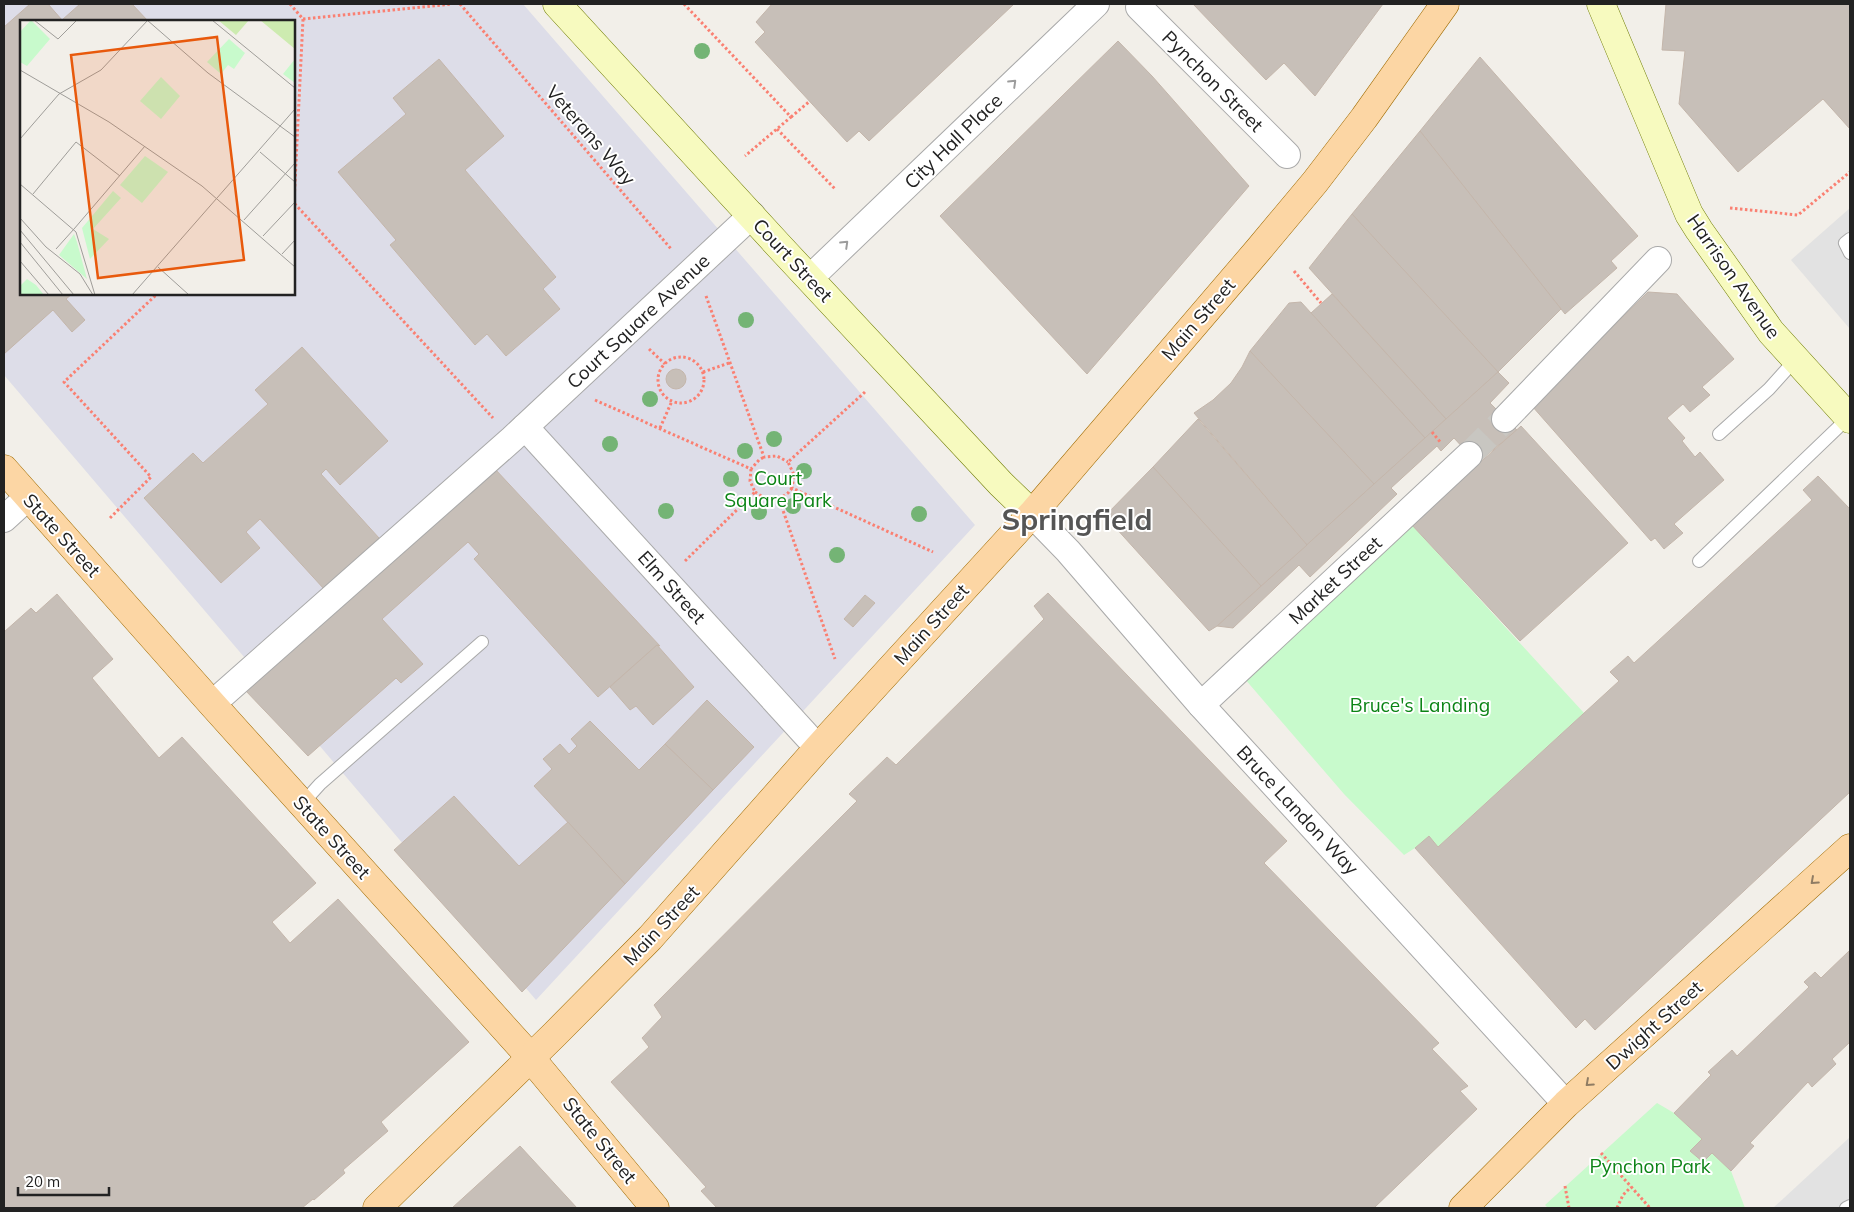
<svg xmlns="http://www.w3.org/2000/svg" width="1854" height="1212" font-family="Mulish,sans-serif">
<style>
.park{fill:#c8facc}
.parking{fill:#e2e2e2}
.plaza{fill:#dddde8;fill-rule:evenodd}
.building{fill:#c7bfb8;stroke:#c4b6ab}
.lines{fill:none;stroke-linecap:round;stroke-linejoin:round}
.street-tunnel{stroke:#c8c6c1;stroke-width:26;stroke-dasharray:26 13;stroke-linecap:butt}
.lane-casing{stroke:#a9a9a9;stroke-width:14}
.street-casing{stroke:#a9a9a9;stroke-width:28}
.secondary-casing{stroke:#707d05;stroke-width:29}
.primary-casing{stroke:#a06b00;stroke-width:29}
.path{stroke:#fa8072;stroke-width:3;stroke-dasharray:2.5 2.5;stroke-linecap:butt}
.lane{stroke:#fff;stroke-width:12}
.street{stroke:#fff;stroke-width:26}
.secondary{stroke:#f7fabf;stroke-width:28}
.primary{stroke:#fcd6a4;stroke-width:28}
.tree{fill:#74b475}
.oneway{stroke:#9c9c9c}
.oneway2{stroke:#8f7c63}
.labels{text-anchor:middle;stroke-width:4;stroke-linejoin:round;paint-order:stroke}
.street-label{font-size:19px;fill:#222;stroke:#fff}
.park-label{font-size:19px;fill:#0c8416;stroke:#fff}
.town-label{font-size:29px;font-weight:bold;fill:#555;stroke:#fff}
.inset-road{fill:none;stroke:#9f9d99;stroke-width:1}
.view{fill:#e8590c;fill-opacity:0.15;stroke:#e8590c;stroke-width:2.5}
.inset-edge{fill:none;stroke:#222;stroke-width:2.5}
</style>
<rect width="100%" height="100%" fill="#f2efe9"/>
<!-- park -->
<g class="park">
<polygon points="1411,524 1584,713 1438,847 1429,837 1415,848 1404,855 1344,794 1238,671"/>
<polygon points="1657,1103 1674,1113 1702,1139 1691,1151 1703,1162 1712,1153 1731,1171 1745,1208 1548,1208 1545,1205"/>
</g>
<!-- parking -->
<g class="parking">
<polygon points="1850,208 1850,329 1791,260"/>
<polygon points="1850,1137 1850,1208 1773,1208"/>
</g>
<!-- plaza -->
<path class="plaza" d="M4 4H523L975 525 536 1000 4 375ZM21 21H294V294H21Z"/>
<!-- building -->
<g class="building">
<polygon points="30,4 48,4 62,20 80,4 132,4 148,21 21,21 21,294 72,294 66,299 85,320 72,332 53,310 4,354 4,27"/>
<polygon points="772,4 1014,4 869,141 859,131 847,142 755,42 765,32 756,22"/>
<polygon points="1193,4 1383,4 1315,96 1284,63 1266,80"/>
<polygon points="1666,4 1850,4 1850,129 1823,99 1738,172 1679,104 1685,51 1662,50"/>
<polygon points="1118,41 1152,76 1249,186 1087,374 940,216"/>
<polygon points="1480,57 1638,236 1611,261 1617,268 1565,314 1420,131"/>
<polygon points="439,59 504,136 465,170 556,277 543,289 560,309 506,356 487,334 475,345 390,245 396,240 338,172 406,114 393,98"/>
<polygon points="1420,131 1561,309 1498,372 1352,214"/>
<polygon points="1352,214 1498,372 1446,419 1309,268"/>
<polygon points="1648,292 1677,294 1734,359 1702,387 1710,395 1690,412 1683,404 1667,418 1685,438 1682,441 1695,457 1700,452 1724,480 1674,524 1683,533 1664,549 1655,538 1651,541 1532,406"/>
<polygon points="1332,294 1446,419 1425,438 1311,313"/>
<polygon points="1301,302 1425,438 1374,484 1250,351 1289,303"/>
<polygon points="302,347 388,441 340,485 326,469 321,474 379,538 324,589 260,519 246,532 260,548 221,583 144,498 193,453 203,463 268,404 255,390"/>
<polygon points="1250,351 1374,484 1307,545 1194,413 1213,400 1231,383 1242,367"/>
<circle cx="676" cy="379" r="10"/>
<polygon points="1498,372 1509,383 1490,403 1517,430 1477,463 1454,438 1441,451 1437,446 1391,488 1397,494 1310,577 1299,565 1233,628 1217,626"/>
<polygon points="1198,419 1307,545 1261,586 1153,467"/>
<polygon points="1521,426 1628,543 1520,641 1411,524"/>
<polygon points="1153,467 1261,586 1217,626 1209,631 1105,516"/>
<polygon points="495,469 660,646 657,645 598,697 474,559 479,554 468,542 382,619 423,664 401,683 396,678 308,756 245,690"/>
<polygon points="1818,476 1850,509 1850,792 1595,1030 1585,1019 1576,1028 1415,848 1429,836 1438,847 1619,681 1610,672 1628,656 1634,663 1812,500 1803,490"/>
<polygon points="1048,593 1287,841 1264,863 1439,1043 1432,1049 1468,1086 1460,1091 1477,1109 1374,1208 717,1208 701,1191 706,1187 611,1082 649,1047 642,1038 662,1017 654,1005 857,801 849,794 887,757 896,765 1044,619 1034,606"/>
<polygon points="57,594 113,659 92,678 159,758 182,737 316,883 272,922 290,943 338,899 469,1042 381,1122 388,1131 343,1170 345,1173 314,1200 313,1199 302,1208 4,1208 4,632 31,608 36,613"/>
<polygon points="865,595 875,603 853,627 844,619"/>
<polygon points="657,645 694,687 653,725 636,706 630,710 610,687"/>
<polygon points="707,700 754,747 713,790 665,744"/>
<polygon points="590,721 639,770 665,744 713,790 625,884 534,786 552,769 543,759 560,744 569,754 577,746 571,739"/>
<polygon points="454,796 519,866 568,822 625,884 522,992 394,850"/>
<polygon points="1849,951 1850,1042 1832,1059 1836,1064 1812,1087 1808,1082 1750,1143 1754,1146 1731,1171 1712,1153 1703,1162 1690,1151 1702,1139 1674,1113 1711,1075 1708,1072 1732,1050 1737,1056 1809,987 1804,982 1815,972 1821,978"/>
<polygon points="520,1146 577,1208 452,1208"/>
</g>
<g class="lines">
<!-- street-tunnel -->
<polyline class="street-tunnel" points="1469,455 1505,419"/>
<!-- lane casing -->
<g class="lane-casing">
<g id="lane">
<polyline points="1850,239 1845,243 1850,253"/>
<polyline points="1719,434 1769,389 1796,359"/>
<polyline points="1699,561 1849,417"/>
<polyline points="302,804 320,784 482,642"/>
<polyline points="1846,1208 1850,1206"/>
</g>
</g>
<!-- street casing -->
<g class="street-casing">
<g id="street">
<polyline points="1139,7 1287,155"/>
<polyline points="810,278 1096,4"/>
<polyline points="1505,419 1658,260"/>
<polyline points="525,427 818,748"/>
<polyline points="1032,514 1068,551 1201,705 1566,1104"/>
<polyline points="4,519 28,497"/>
<polyline points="212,704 512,439 752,215"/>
<polyline points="1201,705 1469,455"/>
</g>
</g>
<!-- secondary casing -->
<g class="secondary-casing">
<g id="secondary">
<polyline points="557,4 779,246 1001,484 1032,514"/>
<polyline points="1601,4 1689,214 1699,230 1771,332 1850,419"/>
</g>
</g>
<!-- primary casing -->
<g class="primary-casing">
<g id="primary">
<polyline points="4,469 212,704 524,1050 655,1208"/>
<polyline points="377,1208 555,1034 650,938 818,748 1032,514 1259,249 1315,182 1364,118 1445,4"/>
<polyline points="1463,1208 1566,1104 1850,848"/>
</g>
</g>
<!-- path -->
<g class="path">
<polyline points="290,4 303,19 294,203 493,418"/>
<polyline points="460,4 672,250"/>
<polyline points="684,4 791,117 745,156"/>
<polyline points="303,19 452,4"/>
<polyline points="791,117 810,101"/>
<polyline points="777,129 836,190"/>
<polyline points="1730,208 1798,215 1850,172"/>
<polyline points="1294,271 1321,303"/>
<polyline points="706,296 764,457 777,456 788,462"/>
<polyline points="649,349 665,364"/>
<circle cx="681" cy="380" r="23"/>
<polyline points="703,372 729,363"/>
<polyline points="865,392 788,462 794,475 792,488 933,552"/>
<polyline points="595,400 751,469 759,460 764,457"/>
<polyline points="660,428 672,401"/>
<polyline points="1432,432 1441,443"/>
<polyline points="792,488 788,493 779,499 835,659"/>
<polyline points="755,492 766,499 779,499"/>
<polyline points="110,518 151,477 64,382 157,294"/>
<polyline points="685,561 755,492 750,481 751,469"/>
<polyline points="1601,1153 1650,1208"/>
<polyline points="1565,1186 1569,1208"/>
<polyline points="1617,1208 1623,1195 1631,1187"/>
</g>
<!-- lane -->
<use href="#lane" class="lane"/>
<!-- street -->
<use href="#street" class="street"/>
<!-- secondary -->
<use href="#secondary" class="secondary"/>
<!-- primary -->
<use href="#primary" class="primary"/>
</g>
<!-- trees -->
<g class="tree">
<circle cx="702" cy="51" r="8"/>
<circle cx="746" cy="320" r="8"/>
<circle cx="650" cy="399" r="8"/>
<circle cx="774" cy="439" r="8"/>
<circle cx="610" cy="444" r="8"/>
<circle cx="745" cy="451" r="8"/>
<circle cx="804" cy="471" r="8"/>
<circle cx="731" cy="479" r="8"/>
<circle cx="793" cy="506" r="8"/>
<circle cx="666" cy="511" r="8"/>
<circle cx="759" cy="512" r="8"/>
<circle cx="919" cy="514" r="8"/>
<circle cx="837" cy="555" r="8"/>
</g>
<!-- one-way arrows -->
<defs><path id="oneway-chevron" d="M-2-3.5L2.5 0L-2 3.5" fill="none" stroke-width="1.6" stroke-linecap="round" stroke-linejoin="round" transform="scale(1.25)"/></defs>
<g class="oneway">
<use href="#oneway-chevron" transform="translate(1013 83) rotate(-44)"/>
<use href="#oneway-chevron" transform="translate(845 244) rotate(-44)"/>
</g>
<g class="oneway2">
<use href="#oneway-chevron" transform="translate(1814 881) rotate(138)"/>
<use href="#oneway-chevron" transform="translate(1589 1083) rotate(138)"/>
</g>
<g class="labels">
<!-- street labels -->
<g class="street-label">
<text transform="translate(1213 81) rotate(45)" y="7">Pynchon Street</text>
<text transform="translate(591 135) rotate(49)" y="7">Veterans Way</text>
<text transform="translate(953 141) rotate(-44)" y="7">City Hall Place</text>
<text transform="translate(793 260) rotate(47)" y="7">Court Street</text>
<text transform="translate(1734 276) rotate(55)" y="7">Harrison Avenue</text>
<text transform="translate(1198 319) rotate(-49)" y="7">Main Street</text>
<text transform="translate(638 321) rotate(-43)" y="7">Court Square Avenue</text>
<text transform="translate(62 535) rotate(48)" y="7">State Street</text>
<text transform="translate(1335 580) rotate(-43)" y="7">Market Street</text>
<text transform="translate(672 587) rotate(48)" y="7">Elm Street</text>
<text transform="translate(931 624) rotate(-48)" y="7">Main Street</text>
<text transform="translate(1298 810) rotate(47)" y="7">Bruce Landon Way</text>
<text transform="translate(332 837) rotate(48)" y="7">State Street</text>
<text transform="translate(661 925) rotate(-47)" y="7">Main Street</text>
<text transform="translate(1654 1025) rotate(-42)" y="7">Dwight Street</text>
<text transform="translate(600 1140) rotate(51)" y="7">State Street</text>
</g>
<!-- park labels -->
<g class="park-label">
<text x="778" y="485">Court<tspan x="778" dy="22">Square Park</tspan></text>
<text x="1420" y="712">Bruce's Landing</text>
<text x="1650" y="1173">Pynchon Park</text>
</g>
<!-- town labels -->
<g class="town-label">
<text x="1077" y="530">Springfield</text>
</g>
</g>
<!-- overview -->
<g transform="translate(20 20)">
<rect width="275" height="275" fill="#f2efe9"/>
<path d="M198 0H229L216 15ZM240 0H275V29Z" fill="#cdebb0"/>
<path d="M11 0 30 19 7 46 0 42V12ZM209 19 225 33 214 49 208 45 201 54 187 42ZM275 39V63L263 54ZM141 57 160 76 141 99 120 81ZM125 136 148 152 122 183 100 165ZM93 171 101 178 73 209 89 219 70 239 62 208ZM54 214 57 222 67 259 39 235ZM7 259 16 265 24 275H0V266Z" fill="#c8facc"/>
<path class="inset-road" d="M14 0 38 19 57 0M127 0 188 53 275 117M192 0 275 68M0 50 89 102 182 166 275 247M0 119 39 74 81 50 128 0M240 132 275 162M0 164 56 212 75 275M13 174 56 122 100 156M0 198 26 227 60 254 73 275M224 200 275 143M54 209 125 126M0 210 54 275M243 216 275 182M0 222 43 275M36 229 54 209M262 234 275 220M0 241 29 275M138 247 169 275M112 275 275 89"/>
<path class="view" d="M197 17 224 240 78 258 51 35Z"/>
<rect width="275" height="275" class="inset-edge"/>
</g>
<!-- border -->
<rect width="1854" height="1212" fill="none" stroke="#222222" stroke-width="10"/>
<!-- scale -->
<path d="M18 1187v8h91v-8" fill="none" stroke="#222222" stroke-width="2.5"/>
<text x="25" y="1187" font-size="15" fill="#222222" stroke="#ffffff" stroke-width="4" paint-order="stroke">20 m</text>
</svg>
